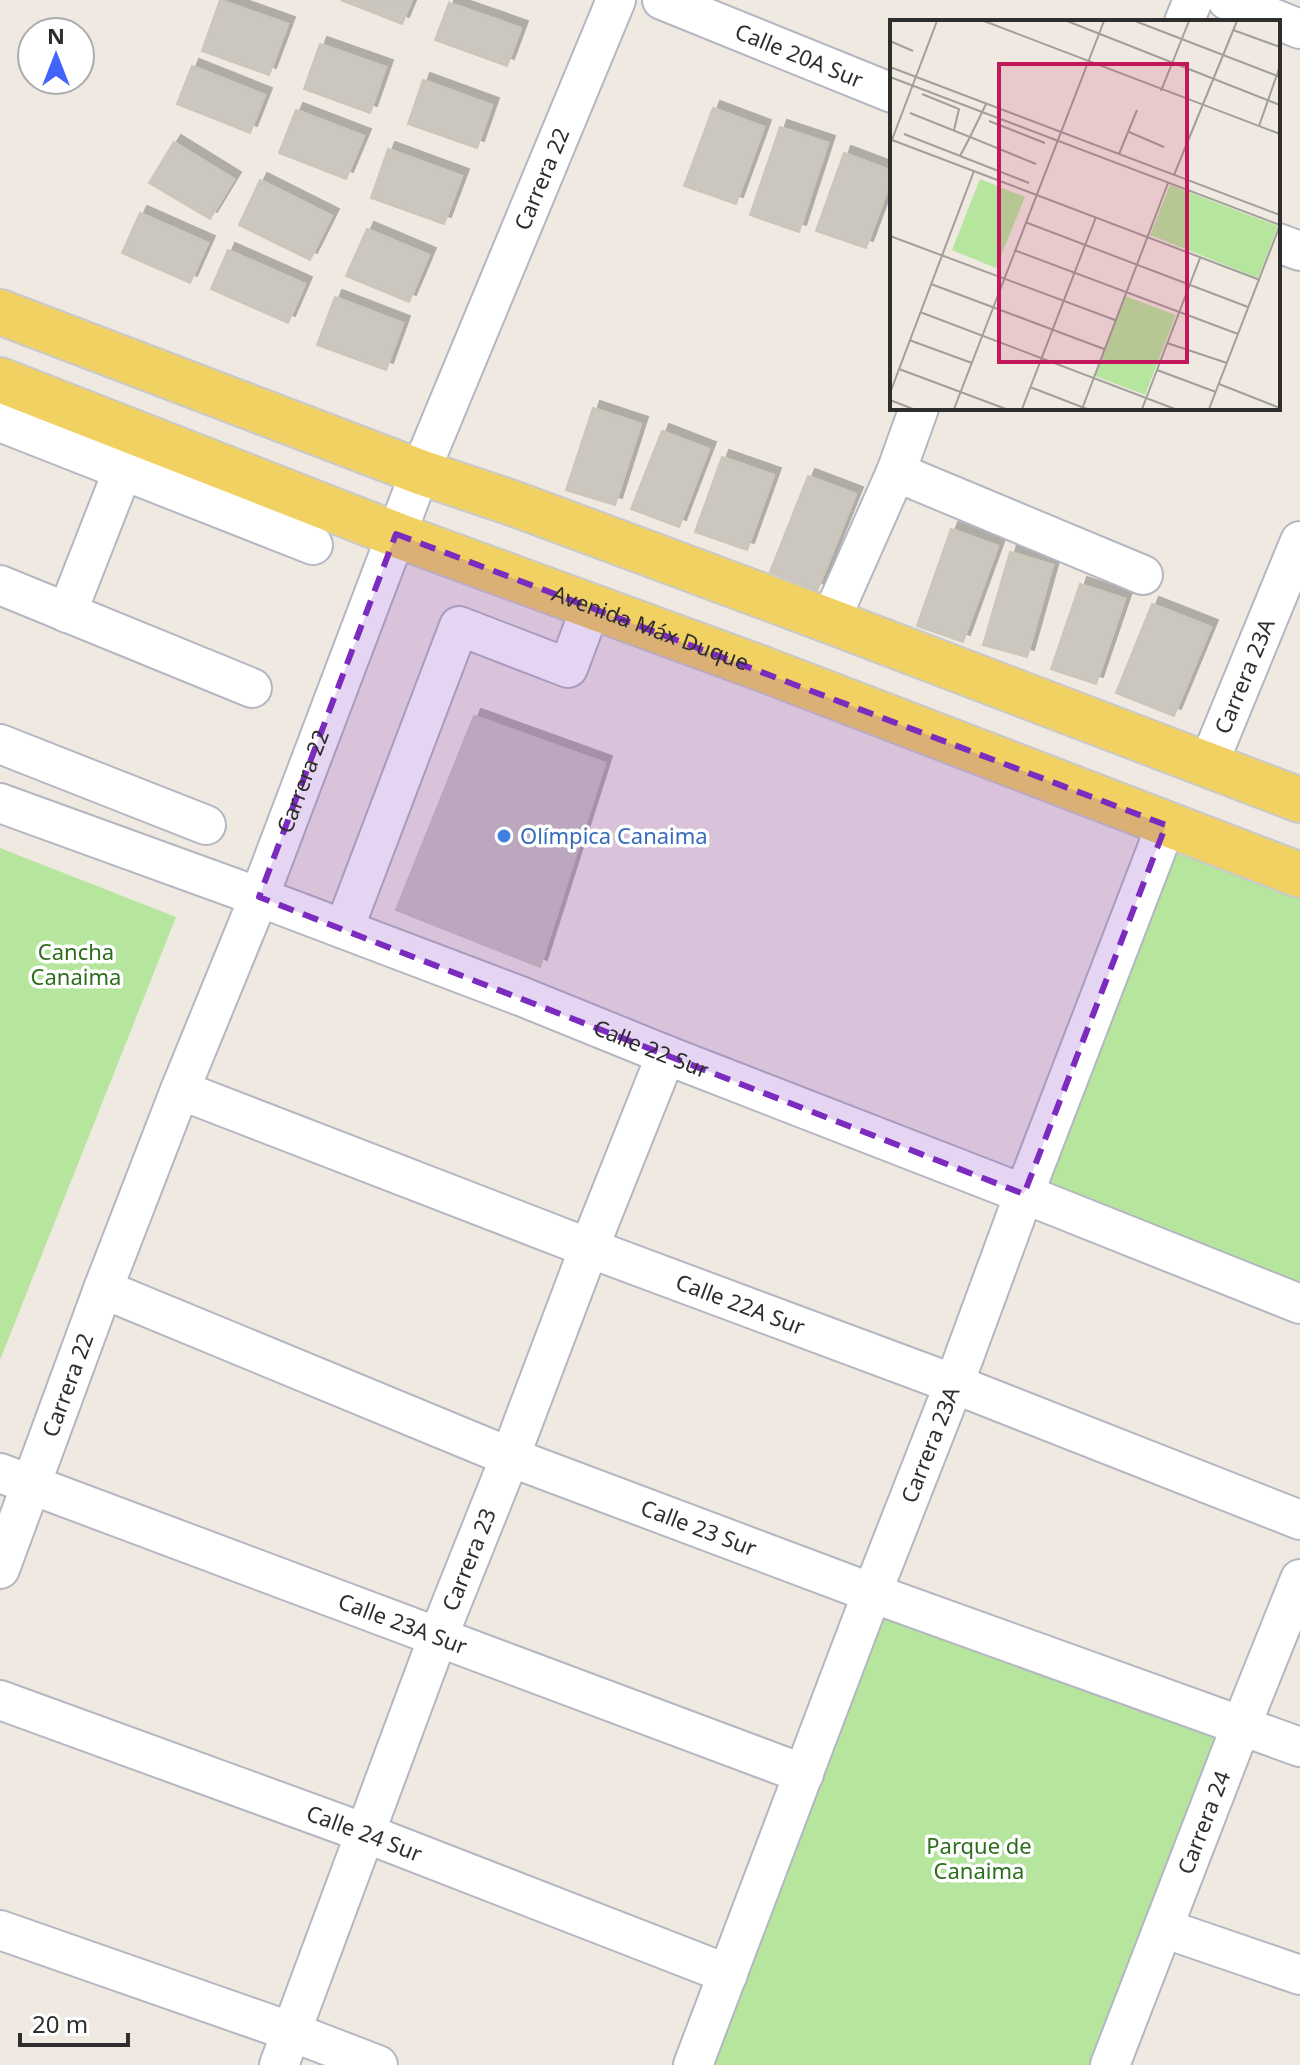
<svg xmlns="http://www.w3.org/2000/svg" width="1300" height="2065" font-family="'Noto Sans',sans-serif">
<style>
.green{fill:#b6e59e}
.building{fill:#cbc7bf;stroke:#cbc5ba;stroke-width:2;filter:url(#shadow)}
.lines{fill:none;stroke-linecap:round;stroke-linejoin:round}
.minor-casing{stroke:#b4b7c1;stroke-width:42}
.major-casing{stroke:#c9c9c9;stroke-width:48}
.minor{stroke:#fff;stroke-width:38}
.major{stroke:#f2d163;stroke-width:44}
.marked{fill:#7b2cbf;fill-opacity:0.2;stroke:#7b2cbf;stroke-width:6;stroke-dasharray:16 10;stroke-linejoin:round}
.shop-dot{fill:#3f7fe0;stroke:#fff;stroke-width:3}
.labels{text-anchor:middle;stroke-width:7;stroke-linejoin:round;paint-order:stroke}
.street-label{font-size:22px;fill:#2e2e2e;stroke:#fff}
.shop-label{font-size:22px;fill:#366cbe;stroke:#fff;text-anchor:start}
.park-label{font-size:22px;fill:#2c6e1b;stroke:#fff}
.inset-road{fill:none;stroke:#a29e99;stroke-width:2}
.view{fill:#c2185b;fill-opacity:0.15;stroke:#c2185b;stroke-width:4}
.inset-edge{fill:none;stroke:#2e2e2e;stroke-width:4}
</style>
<defs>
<filter id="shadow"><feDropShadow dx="7" dy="-7" stdDeviation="0" flood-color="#0004"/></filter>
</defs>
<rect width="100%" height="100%" fill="#efe9e1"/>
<!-- green -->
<g class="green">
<polygon points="1180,837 1300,882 1300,1294 1043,1186"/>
<polygon points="0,848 176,917 0,1360"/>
<polygon points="873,1609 1226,1736 1100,2065 701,2065"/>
</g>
<!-- building -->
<g class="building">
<polygon points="220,0 288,24 269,75 202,51"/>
<polygon points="341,0 412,0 402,24"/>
<polygon points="449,3 521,28 507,66 435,40"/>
<polygon points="320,44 386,67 370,113 304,89"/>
<polygon points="192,66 265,95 250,133 177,104"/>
<polygon points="423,80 492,105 477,148 408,124"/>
<polygon points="713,108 764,127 736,204 684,186"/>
<polygon points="296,110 364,136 346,179 279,153"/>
<polygon points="780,127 828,143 799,232 750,215"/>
<polygon points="174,142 234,179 210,219 149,183"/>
<polygon points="388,149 462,176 444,224 371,198"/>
<polygon points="844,153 892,171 892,178 866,248 816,231"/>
<polygon points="260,180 332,216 310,260 239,225"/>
<polygon points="140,213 208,243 190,283 122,253"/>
<polygon points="367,229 429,255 409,302 346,276"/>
<polygon points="228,250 305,284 288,323 211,289"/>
<polygon points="335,297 403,323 386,370 317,345"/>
<polygon points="593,408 641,424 615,505 566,490"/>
<polygon points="662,431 709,449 679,527 631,509"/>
<polygon points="722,457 774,475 747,550 695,532"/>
<polygon points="808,476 856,494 817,591 770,572"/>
<polygon points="951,529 998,546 963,642 917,626"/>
<polygon points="1010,552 1053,565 1027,657 983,645"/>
<polygon points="1080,584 1125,599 1096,684 1051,669"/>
<polygon points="1152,604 1211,627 1174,716 1116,693"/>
<polygon points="474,716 605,763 540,967 396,910"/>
</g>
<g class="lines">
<!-- minor casing -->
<g class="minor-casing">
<g id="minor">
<path id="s1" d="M662 0 892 93"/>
<polyline points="1227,0 1300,29"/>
<polyline points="1184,22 1193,0"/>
<polyline points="1278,243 1300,251"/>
<polyline points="0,422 313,545"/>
<polyline points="896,472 1143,575"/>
<polyline points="0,585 252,688"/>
<polyline points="67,613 123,470"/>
<polyline points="830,621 896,472 919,408"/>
<polyline points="0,744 206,825"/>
<path id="s2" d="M1208 765 1300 541"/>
<path id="s3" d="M0 803 259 897 523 997 666 1055 1024 1194 1300 1304"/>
<polyline points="344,929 459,626 568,668 591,607"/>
<path id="s4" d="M180 1090 589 1248 954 1384 1300 1520"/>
<path id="s5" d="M103 1289 510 1457 872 1593 1300 1747"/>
<path id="s6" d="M0 1473 804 1774"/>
<path id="s7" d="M0 1569 103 1289 180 1090 259 897 420 472 616 0"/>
<path id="s8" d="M0 1700 365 1833 728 1974"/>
<polyline points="1163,1928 1300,1975"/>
<polyline points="0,1930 292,2032 378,2065"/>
<path id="s9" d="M279 2065 438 1637 510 1457 589 1248 666 1055"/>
<path id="s10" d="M693 2065 872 1593 954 1384 1024 1194 1166 825"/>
<path id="s11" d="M1110 2065 1241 1726 1300 1579"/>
</g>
</g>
<!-- major casing -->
<g class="major-casing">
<g id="major">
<polyline points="0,312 420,472 515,504 830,621 1300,800"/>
<path id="s12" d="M0 380 402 537 763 669 1300 875"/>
</g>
</g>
<!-- minor -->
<use href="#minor" class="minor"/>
<!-- major -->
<use href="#major" class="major"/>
</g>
<!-- marked area -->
<path class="marked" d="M396 534 1166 825 1024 1194 259 897Z"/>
<!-- markers -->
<circle class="shop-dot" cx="504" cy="836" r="8"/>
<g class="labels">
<!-- street labels -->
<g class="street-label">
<text dy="8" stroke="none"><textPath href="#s1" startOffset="148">Calle 20A Sur</textPath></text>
<text dy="8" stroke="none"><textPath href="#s7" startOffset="1492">Carrera 22</textPath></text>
<text dy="8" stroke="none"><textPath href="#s12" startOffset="696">Avenida Máx Duque</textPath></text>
<text dy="8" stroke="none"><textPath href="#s2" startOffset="96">Carrera 23A</textPath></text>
<text dy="8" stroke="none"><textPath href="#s7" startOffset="844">Carrera 22</textPath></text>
<text dy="8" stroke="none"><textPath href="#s3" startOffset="696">Calle 22 Sur</textPath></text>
<text dy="8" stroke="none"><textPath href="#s4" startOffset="600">Calle 22A Sur</textPath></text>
<text dy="8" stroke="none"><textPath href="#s7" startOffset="196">Carrera 22</textPath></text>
<text dy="8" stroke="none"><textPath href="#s10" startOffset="664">Carrera 23A</textPath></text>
<text dy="8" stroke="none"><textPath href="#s5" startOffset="642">Calle 23 Sur</textPath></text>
<text dy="8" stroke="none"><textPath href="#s9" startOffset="540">Carrera 23</textPath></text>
<text dy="8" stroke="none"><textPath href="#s6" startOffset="430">Calle 23A Sur</textPath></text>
<text dy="8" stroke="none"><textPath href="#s11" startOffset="260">Carrera 24</textPath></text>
<text dy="8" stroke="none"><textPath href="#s8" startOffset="388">Calle 24 Sur</textPath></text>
</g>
<!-- shop labels -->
<g class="shop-label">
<text x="520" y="844">Olímpica Canaima</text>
</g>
<!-- park labels -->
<g class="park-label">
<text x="76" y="960">Cancha<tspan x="76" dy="25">Canaima</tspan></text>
<text x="979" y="1854">Parque de<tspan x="979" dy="25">Canaima</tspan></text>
</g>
</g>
<!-- overview -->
<g transform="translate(890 20)">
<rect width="390" height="390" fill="#efe9e1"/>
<path d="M90 159 135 177 106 248 62 230ZM280 165 388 206 368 258 260 215ZM235 276 286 295 255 375 205 356Z" fill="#b6e59e"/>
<path class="inset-road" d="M94 1 390 114M177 1 390 85M245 1 390 57M343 10 390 27M0 21 23 31M0 47 390 195M0 57 390 205M271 71 299 1M32 74 69 89 64 110M96 84 80 117 146 144M20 93 80 117 70 136M99 101 155 123M369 106 390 46M239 112 274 127M14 114 139 163M2 120 370 260M0 125 47 1M229 134 247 90M284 155 347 1M135 202 358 287M0 216 225 300M124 230 348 314M41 264 214 329M30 292 285 389M19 320 82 343M277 323 337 343M9 349 116 389M267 350 326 372M329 364 390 388M140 367 197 389M0 373 84 151M0 380 23 389M64 389 214 1M132 389 206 197M192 389 278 163M252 389 310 238M319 389 390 205"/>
<path class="view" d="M109 44H297V342H109Z"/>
<rect width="390" height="390" class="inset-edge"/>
</g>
<!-- north arrow -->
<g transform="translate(56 56)"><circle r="38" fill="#ffffff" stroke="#ababab" stroke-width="2"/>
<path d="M0-6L14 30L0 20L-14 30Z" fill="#4264fb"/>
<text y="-12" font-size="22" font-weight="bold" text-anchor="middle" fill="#2e2e2e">N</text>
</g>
<!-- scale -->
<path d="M20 2033v12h108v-12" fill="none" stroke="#2e2e2e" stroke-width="4"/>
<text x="32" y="2033" font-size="24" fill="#2e2e2e" stroke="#ffffff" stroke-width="6" paint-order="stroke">20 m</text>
</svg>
